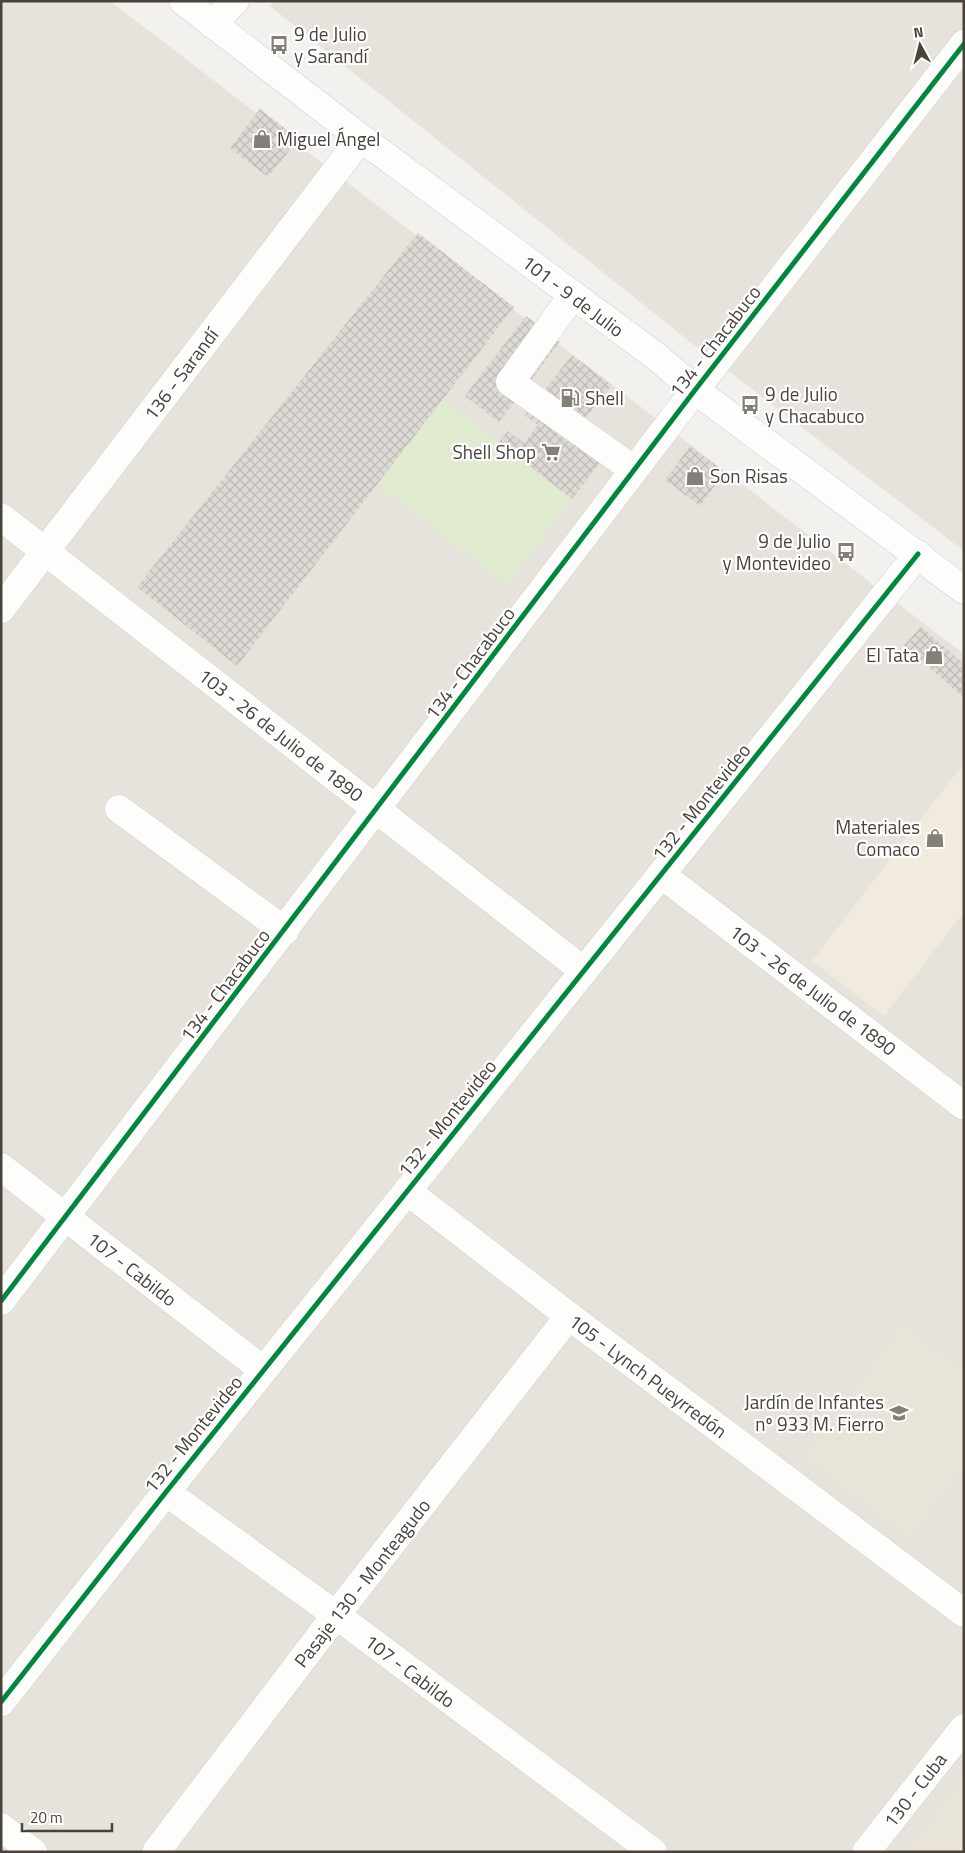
<svg xmlns="http://www.w3.org/2000/svg" width="965" height="1853" font-family="'Titillium Web',sans-serif">
<style>
.residential{fill:#e6e3dc}
.commercial{fill:#f1eadf}
.education{fill:#e9e4da}
.garden{fill:#e0ebd0}
.building{fill:url(#building-cross-hatch)}
.lines{fill:none;stroke-linecap:round;stroke-linejoin:round}
.minor-casing{stroke:#d1cfcb;stroke-width:29}
.minor{stroke:#fdfdfc;stroke-width:28}
.cycleway-casing{stroke:#fff;stroke-width:8}
.cycleway{stroke:#00873e;stroke-width:5}
.labels{text-anchor:middle;stroke-width:4.5;stroke-linejoin:round;paint-order:stroke}
.poi-label{font-size:19px;fill:#494339;stroke:#fff;text-anchor:start}
.street-label{font-size:19px;fill:#494339;stroke:#fff}
</style>
<defs>
<pattern id="building-cross-hatch" width="8" height="8" patternUnits="userSpaceOnUse" patternTransform="scale(1.25)"><rect width="8" height="8" fill="#dddad6"/><path d="M0 0l8 8M0 8l8-8" fill="none" stroke="#bfbcb8"/></pattern>
</defs>
<rect width="100%" height="100%" fill="#f3f1ee"/>
<!-- residential -->
<g class="residential">
<polygon points="1,1 110,1 964,654 964,1852 1,1852"/>
<polygon points="275,1 964,1 964,551 689,341 270,6"/>
</g>
<!-- commercial -->
<polygon class="commercial" points="964,763 964,912 884,1016 812,961"/>
<!-- education -->
<g class="education">
<polygon points="903,1323 964,1370 964,1468 910,1539 801,1456"/>
<polygon points="964,1776 964,1852 904,1852"/>
</g>
<!-- garden -->
<polygon class="garden" points="443,399 572,499 507,585 377,484"/>
<!-- building -->
<g class="building">
<polygon points="260,109 287,130 289,151 268,177 230,148"/>
<polygon points="418,233 514,307 237,666 137,587"/>
<polygon points="526,316 560,342 499,422 465,396"/>
<polygon points="572,355 612,385 571,436 602,460 572,499 499,442 508,431 524,443 538,425 525,415"/>
<polygon points="690,446 725,472 700,506 665,480"/>
<polygon points="921,627 964,664 964,698 904,645"/>
</g>
<g class="lines">
<!-- minor casing -->
<g class="minor-casing">
<g id="minor">
<polyline points="183,1 361,138 657,357 695,390 964,590"/>
<polyline points="212,24 235,1"/>
<polyline points="573,295 510,382 634,470"/>
<polyline points="1,517 584,971"/>
<polyline points="1,609 361,138"/>
<polyline points="119,809 285,931"/>
<polyline points="662,875 964,1106"/>
<polyline points="1,1167 263,1370"/>
<polyline points="407,1191 569,1316 964,1613"/>
<polyline points="1,1301 695,390 964,44"/>
<polyline points="166,1492 336,1615 653,1852"/>
<polyline points="1,1702 166,1492 918,554"/>
<polyline points="1,1827 33,1852"/>
<polyline points="156,1852 336,1615 569,1316"/>
<polyline points="866,1852 964,1728"/>
</g>
</g>
<!-- minor -->
<use href="#minor" class="minor"/>
<!-- cycleway casing -->
<g class="cycleway-casing">
<g id="cycleway">
<polyline points="1,1301 695,390 964,44"/>
<polyline points="1,1702 166,1492 918,554"/>
</g>
</g>
<!-- cycleway -->
<use href="#cycleway" class="cycleway"/>
</g>
<!-- icons -->
<defs>
<g id="bus-bare" transform="scale(1.5)"><path d="M-5-6H5V4H4V6H2V4H-2V6H-4V4H-5ZM-3.5-4V0h7V-4ZM-3.5 1.2v1.5H-2V1.2ZM2 1.2v1.5H3.5V1.2Z" fill="#848078" stroke="#fff" stroke-width="2.5" paint-order="stroke"/></g>
<g id="shop-bare" transform="scale(1.5)"><path d="M-5-2.5h2.3a2.7 3.5 0 0 1 5.4 0H5L5.5 6h-11ZM-1.5-2.5h3a1.5 2.3 0 0 0-3 0Z" fill="#848078" stroke="#fff" stroke-width="2.5" paint-order="stroke"/></g>
<g id="fuel-bare" transform="scale(1.5)"><path d="M-5.5-6h7V0h2V4h1.3V-2.5L3-4.5l.8-.8L6-3V5H2.5V1h-1V6h-7ZM-4.2-4.7v3.2H.2V-4.7Z" fill="#848078" stroke="#fff" stroke-width="2.5" paint-order="stroke"/></g>
<g id="supermarket-bare" transform="scale(1.5)"><path d="M-6-5.5h2.5l.6 2H6L4.5 2H-2.5L-4.4-4H-6ZM-1.5 3.2a1.3 1.3 0 1 0 .1 0ZM3 3.2a1.3 1.3 0 1 0 .1 0Z" fill="#848078" stroke="#fff" stroke-width="2.5" paint-order="stroke"/></g>
<g id="school-bare" transform="scale(1.5)"><path d="M0-5L7-2L0 1L-7-2ZM-4 1L0 2.5L4 1V4Q0 6-4 4Z" fill="#848078" stroke="#fff" stroke-width="2.5" paint-order="stroke"/></g>
</defs>
<g fill-rule="evenodd">
<use href="#bus-bare" x="279" y="45"/>
<use href="#shop-bare" x="262" y="139"/>
<use href="#fuel-bare" x="570" y="398"/>
<use href="#bus-bare" x="750" y="405"/>
<use href="#supermarket-bare" x="551" y="452"/>
<use href="#shop-bare" x="695" y="476"/>
<use href="#bus-bare" x="846" y="552"/>
<use href="#shop-bare" x="934" y="655"/>
<use href="#shop-bare" x="935" y="838"/>
<use href="#school-bare" x="899" y="1413"/>
</g>
<g class="labels">
<!-- poi labels -->
<g class="poi-label">
<text x="294" y="41">9 de Julio<tspan x="294" dy="22">y Sarandí</tspan></text>
<text x="277" y="146">Miguel Ángel</text>
<text x="765" y="401">9 de Julio<tspan x="765" dy="22">y Chacabuco</tspan></text>
<text x="585" y="405">Shell</text>
<text x="536" y="459" text-anchor="end">Shell Shop</text>
<text x="710" y="483">Son Risas</text>
<text x="831" y="548" text-anchor="end">9 de Julio<tspan x="831" dy="22">y Montevideo</tspan></text>
<text x="919" y="662" text-anchor="end">El Tata</text>
<text x="920" y="834" text-anchor="end">Materiales<tspan x="920" dy="22">Comaco</tspan></text>
<text x="884" y="1409" text-anchor="end">Jardín de Infantes<tspan x="884" dy="22">nº 933 M. Fierro</tspan></text>
</g>
<!-- street labels -->
<g class="street-label">
<text transform="translate(573 296) rotate(37)" y="7">101 - 9 de Julio</text>
<text transform="translate(715 341) rotate(-52)" y="7">134 - Chacabuco</text>
<text transform="translate(181 374) rotate(-53)" y="7">136 - Sarandí</text>
<text transform="translate(470 663) rotate(-53)" y="7">134 - Chacabuco</text>
<text transform="translate(281 735) rotate(38)" y="7">103 - 26 de Julio de 1890</text>
<text transform="translate(701 802) rotate(-51)" y="7">132 - Montevideo</text>
<text transform="translate(225 985) rotate(-53)" y="7">134 - Chacabuco</text>
<text transform="translate(813 990) rotate(37)" y="7">103 - 26 de Julio de 1890</text>
<text transform="translate(447 1118) rotate(-51)" y="7">132 - Montevideo</text>
<text transform="translate(132 1269) rotate(38)" y="7">107 - Cabildo</text>
<text transform="translate(648 1376) rotate(37)" y="7">105 - Lynch Pueyrredón</text>
<text transform="translate(193 1434) rotate(-51)" y="7">132 - Montevideo</text>
<text transform="translate(362 1583) rotate(-52)" y="7">Pasaje 130 - Monteagudo</text>
<text transform="translate(410 1671) rotate(37)" y="7">107 - Cabildo</text>
<text transform="translate(915 1790) rotate(-52)" y="7">130 - Cuba</text>
</g>
</g>
<!-- border -->
<rect width="965" height="1853" fill="none" stroke="#494339" stroke-width="5"/>
<!-- north arrow -->
<g transform="translate(920 45) rotate(353)" stroke="#ffffff" stroke-width="4" paint-order="stroke">
<path d="M0-4L9 19L0 12L-9 19Z" fill="#494339"/>
<text y="-8" font-size="14" font-weight="bold" text-anchor="middle" fill="#494339">N</text>
</g>
<!-- scale -->
<path d="M22 1823v8h90v-8" fill="none" stroke="#494339" stroke-width="2.5"/>
<text x="30" y="1823" font-size="15" fill="#494339" stroke="#ffffff" stroke-width="4" paint-order="stroke">20 m</text>
</svg>
